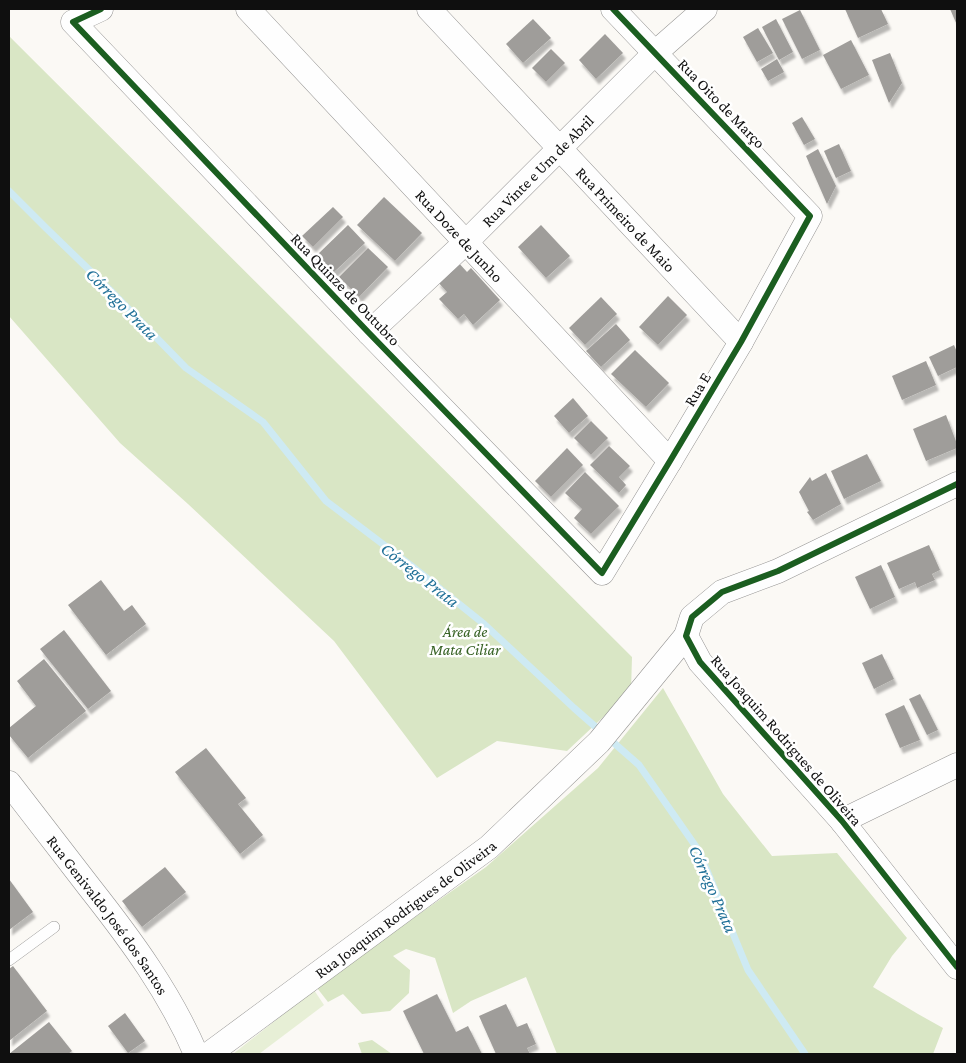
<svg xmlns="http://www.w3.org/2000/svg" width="966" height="1063" font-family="'Crimson Pro',serif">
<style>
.green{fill:#e7efd6}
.forest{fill:#d9e6c5}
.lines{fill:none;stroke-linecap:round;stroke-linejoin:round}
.stream{stroke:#ceeaf3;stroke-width:7}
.building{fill:#9f9d9a;filter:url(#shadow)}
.service-casing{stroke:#959493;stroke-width:12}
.minor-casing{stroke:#959493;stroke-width:25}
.service{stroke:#fefefe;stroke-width:11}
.minor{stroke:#fefefe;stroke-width:24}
.cycleway-casing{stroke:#fff;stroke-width:9}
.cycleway{stroke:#1b5e20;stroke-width:6}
.labels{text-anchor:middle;stroke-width:5;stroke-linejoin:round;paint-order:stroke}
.street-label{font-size:16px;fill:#0f0f0f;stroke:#fff}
.park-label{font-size:16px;font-style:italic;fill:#376224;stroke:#fff}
.water-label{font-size:18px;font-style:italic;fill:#217198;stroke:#fff}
</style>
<defs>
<filter id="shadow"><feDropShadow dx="3" dy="5.5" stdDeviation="1" flood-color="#0004"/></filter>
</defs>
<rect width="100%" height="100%" fill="#fbf9f5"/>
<!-- green -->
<polygon class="green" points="314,990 324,1005 259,1054 233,1054"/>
<!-- forest -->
<g class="forest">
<polygon points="9,36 632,657 631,691 567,751 497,741 437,778 334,641 188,504 120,443 9,316"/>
<polygon points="663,688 723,794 772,856 837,853 907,938 892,956 873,987 918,1014 943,1028 933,1054 557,1054 526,977 471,1001 453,1013 435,958 406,949 393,956 410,970 409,993 390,1011 362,1014 343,994 328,1002 314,984 388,936 486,867 598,768"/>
<polygon points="372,1040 392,1054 362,1054 358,1043"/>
</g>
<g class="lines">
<!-- stream -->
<polyline class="stream" points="9,191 46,228 111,291 186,368 263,422 326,501 413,567 484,624 574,708 639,765 699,851 748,970 805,1054"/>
</g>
<!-- building -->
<g class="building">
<polygon points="845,9 881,9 888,24 858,38"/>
<polygon points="950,9 957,9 957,25"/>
<polygon points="800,10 820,50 802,59 782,19"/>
<polygon points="533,19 551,38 523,63 506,44"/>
<polygon points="776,19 793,52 779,60 762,27"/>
<polygon points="758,28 773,53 757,62 743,37"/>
<polygon points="605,34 623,53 596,79 579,60"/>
<polygon points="851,40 869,75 841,89 823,55"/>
<polygon points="551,49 565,63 546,82 532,68"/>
<polygon points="890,53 902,83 889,103 872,60"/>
<polygon points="777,59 784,72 768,81 761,69"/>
<polygon points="802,117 815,139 804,145 792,123"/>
<polygon points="839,144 851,171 836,178 824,151"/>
<polygon points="818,149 836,186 827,204 806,156"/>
<polygon points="384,197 422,233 395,261 357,225"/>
<polygon points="333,207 343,217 313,247 302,236"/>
<polygon points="348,225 365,243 334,272 317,255"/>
<polygon points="541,225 570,256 546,278 518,247"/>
<polygon points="368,248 388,267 359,297 339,277"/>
<polygon points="457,261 467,272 471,268 500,300 473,325 464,314 458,319 439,299 447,292 437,281"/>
<polygon points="668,296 687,315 658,345 639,327"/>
<polygon points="601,297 617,314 585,345 569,328"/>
<polygon points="616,324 630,340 601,367 586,351"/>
<polygon points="954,345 957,352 957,367 938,376 929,357"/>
<polygon points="635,350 669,383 646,407 611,374"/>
<polygon points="926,361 936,385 902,400 892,376"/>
<polygon points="573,398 588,416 569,433 554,416"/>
<polygon points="946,415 957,444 957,448 926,461 913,429"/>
<polygon points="591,421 608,438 591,455 574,438"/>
<polygon points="609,446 630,466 619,477 626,485 619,493 590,465"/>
<polygon points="567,448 583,465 551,497 535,481"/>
<polygon points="867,454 881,481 844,499 831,471"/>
<polygon points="585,472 619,506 591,534 574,518 582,509 565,493"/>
<polygon points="826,473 841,504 813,520 807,512 809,511 799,492 810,477 812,481"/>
<polygon points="929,545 940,570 932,574 935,580 917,588 915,582 899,589 887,563"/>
<polygon points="881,565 895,597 870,609 855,577"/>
<polygon points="101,580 124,611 132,605 146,624 106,655 68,605"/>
<polygon points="64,630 111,691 88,709 40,649"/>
<polygon points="882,654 894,679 874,689 862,663"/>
<polygon points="44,659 86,711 28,758 9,735 9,728 36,706 17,681"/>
<polygon points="920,694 938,730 927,735 909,699"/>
<polygon points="904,705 920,740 900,748 885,714"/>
<polygon points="206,748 246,798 238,804 263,835 240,854 175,772"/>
<polygon points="165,867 186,892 142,927 122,901"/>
<polygon points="9,879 33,912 9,930"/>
<polygon points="13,966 47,1011 9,1041 9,969"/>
<polygon points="437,994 456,1032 468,1026 482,1054 424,1054 403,1011"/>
<polygon points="506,1004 517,1027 527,1023 536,1044 527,1048 530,1054 496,1054 479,1016"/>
<polygon points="125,1013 145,1041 128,1053 108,1026"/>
<polygon points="49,1022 72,1051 68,1054 9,1054"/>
</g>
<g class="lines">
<!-- service casing -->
<g class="service-casing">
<polyline id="service" points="9,960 54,927"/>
</g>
<!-- minor casing -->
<g class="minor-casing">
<g id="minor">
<polyline points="101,9 73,22 369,333 602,573 670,461 741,342 810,216 613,9"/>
<path id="s1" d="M248 9 670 461"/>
<path id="s2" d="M429 9 741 342"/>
<path id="s3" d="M369 333 466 242 655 53 705 9"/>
<polyline points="957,484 778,571 722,592 692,617 686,636 700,662 842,821 957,967"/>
<path id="s4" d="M9 783C36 818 63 853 90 888 131 940 170 993 196 1054"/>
<polyline points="842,821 957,765"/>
<path id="s5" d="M209 1054 489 847 599 742 686 636"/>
</g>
</g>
<!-- service -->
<use href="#service" class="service"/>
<!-- minor -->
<use href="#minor" class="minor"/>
<!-- cycleway casing -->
<g class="cycleway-casing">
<g id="cycleway">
<polyline points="101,9 73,22 369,333 602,573 670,461 741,342 810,216 613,9"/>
<polyline points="957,484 778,571 722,592 692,617 686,636 700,662 842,821 957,967"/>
</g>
</g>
<!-- cycleway -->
<use href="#cycleway" class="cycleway"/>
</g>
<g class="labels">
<!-- street labels -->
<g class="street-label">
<text transform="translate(722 103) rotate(46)" y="6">Rua Oito de Março</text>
<text dy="6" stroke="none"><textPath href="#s3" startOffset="234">Rua Vinte e Um de Abril</textPath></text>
<text dy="6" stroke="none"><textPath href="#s2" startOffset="288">Rua Primeiro de Maio</textPath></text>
<text dy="6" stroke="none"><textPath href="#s1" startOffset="310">Rua Doze de Junho</textPath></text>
<text transform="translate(346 289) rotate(46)" y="6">Rua Quinze de Outubro</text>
<text transform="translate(697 389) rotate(-59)" y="6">Rua E</text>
<text transform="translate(787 740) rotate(49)" y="6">Rua Joaquim Rodrigues de Oliveira</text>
<text dy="6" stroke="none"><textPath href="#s5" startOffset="244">Rua Joaquim Rodrigues de Oliveira</textPath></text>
<text dy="6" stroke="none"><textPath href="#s4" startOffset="165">Rua Genivaldo José dos Santos</textPath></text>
</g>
<!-- park labels -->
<g class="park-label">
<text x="465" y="637">Área de<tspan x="465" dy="18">Mata Ciliar</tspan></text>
</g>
<!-- water labels -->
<g class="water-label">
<text transform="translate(122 304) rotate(45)" y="6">Córrego Prata</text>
<text transform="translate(420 575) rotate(38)" y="6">Córrego Prata</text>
<text transform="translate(713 889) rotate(66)" y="6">Córrego Prata</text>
</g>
</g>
<!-- border -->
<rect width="966" height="1063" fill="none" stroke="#0f0f0f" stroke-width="20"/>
</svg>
